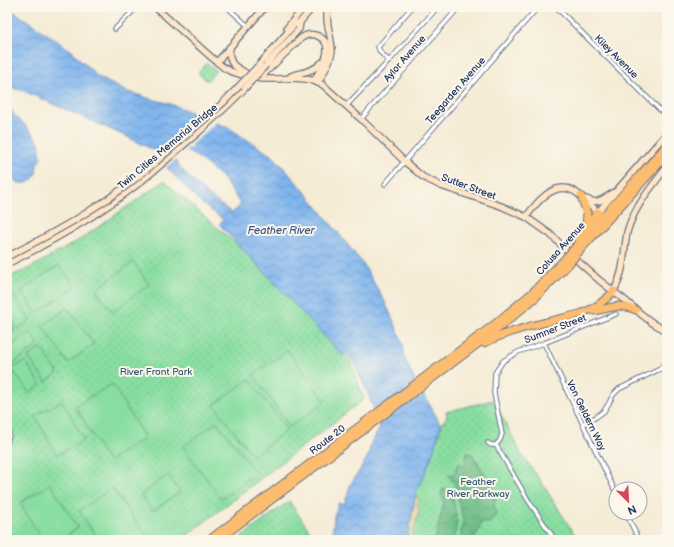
<svg xmlns="http://www.w3.org/2000/svg" width="674" height="547" font-family="'Balsamiq Sans',sans-serif">
<style>
.green{fill:url(#green-dots);stroke:#528680}
.forest{fill:url(#forest-crowns);stroke:#447672}
.sand{fill:url(#sand-dots);stroke:#84847e}
.pitch{fill:#88dea1;stroke:#528680}
.water{fill:url(#water-waves);stroke:#4d72a6;fill-rule:evenodd}
.pier{fill:#f5ecd6}
.lines{fill:none;stroke-linecap:round;stroke-linejoin:round}
.street-casing{stroke:#677188;stroke-width:5.5}
.secondary-casing{stroke:#677188;stroke-width:8}
.highway-casing{stroke:#677188;stroke-width:9}
.street{stroke:#fff;stroke-width:3.5}
.secondary{stroke:#fee5c5;stroke-width:5.5}
.highway{stroke:#fcbd6f;stroke-width:7}
.secondary-bridge-casing{stroke:#677188;stroke-width:8;stroke-linecap:butt}
.highway-bridge-casing{stroke:#677188;stroke-width:9;stroke-linecap:butt}
.secondary-bridge{stroke:#fee5c5;stroke-width:5.5}
.highway-bridge{stroke:#fcbd6f;stroke-width:7}
.labels{text-anchor:middle;stroke-width:4;stroke-linejoin:round;paint-order:stroke}
.street-label{font-size:10px;fill:#1b2f5e;stroke:#fbf7ec}
.park-label{font-size:10px;fill:#365b6f;stroke:#fbf7ec}
.water-label{font-size:11px;font-style:italic;fill:#395789;stroke:#fbf7ec}
</style>
<defs>
<pattern id="green-dots" width="8" height="8" patternUnits="userSpaceOnUse"><rect width="8" height="8" fill="#88dea1"/><path d="M2 2h.1M6 6h.1" fill="none" stroke="#75bf8d" stroke-width="1.8" stroke-linecap="round"/></pattern>
<pattern id="forest-crowns" width="20" height="18" patternUnits="userSpaceOnUse"><rect width="20" height="18" fill="#6ebd87"/><path d="M2 6a3 3 0 1 1 6 0M12 15a3 3 0 1 1 6 0" fill="none" stroke="#5a9a72"/></pattern>
<pattern id="sand-dots" width="8" height="8" patternUnits="userSpaceOnUse"><rect width="8" height="8" fill="#eeda9e"/><path d="M2 2h.1M6 6h.1" fill="none" stroke="#ccbb8a" stroke-width="1.8" stroke-linecap="round"/></pattern>
<pattern id="water-waves" width="16" height="10" patternUnits="userSpaceOnUse"><rect width="16" height="10" fill="#7fb4ed"/><path d="M0 5q4-4 8 0t8 0" fill="none" stroke="#6793c3"/></pattern>
</defs>
<rect width="100%" height="100%" fill="#fbf7ec"/>
<filter id="ink" filterUnits="userSpaceOnUse"><feTurbulence type="fractalNoise" baseFrequency=".025" numOctaves="2"/><feDisplacementMap in="SourceGraphic" scale="8" xChannelSelector="R" yChannelSelector="G"/><feConvolveMatrix kernelMatrix="1 2 1 2 8 2 1 2 1" color-interpolation-filters="sRGB"/></filter>
<filter id="wash" filterUnits="userSpaceOnUse"><feTurbulence type="fractalNoise" baseFrequency=".012" numOctaves="4" result="noise"/><feDisplacementMap in="SourceGraphic" scale="16" xChannelSelector="R" yChannelSelector="G"/><feGaussianBlur stdDeviation="0.9" result="paint"/><feColorMatrix in="noise" values="0 0 0 0 0 0 0 0 0 0 0 0 0 0 0 0 0 1.4 0 .05"/><feComposite in="paint" operator="in"/></filter>
<g filter="url(#wash)">
<rect width="100%" height="100%" fill="#f5ecd6"/>
<!-- green -->
<g class="green">
<polygon points="207,63 216,71 207,81 198,73"/>
<polygon points="164,181 282,284 349,358 364,399 181,540 7,540 7,278 30,268 81,239"/>
<polygon points="493,400 522,455 540,480 578,540 407,540 417,489 424,475 432,455 442,422 445,420 447,416 446,412"/>
<polygon points="289,501 316,540 238,540"/>
</g>
<!-- forest -->
<g class="forest">
<polygon points="467,453 470,453 473,455 492,486 496,500 494,506 497,515 495,518 490,523 481,522 479,529 474,540 460,540 463,520 455,484 448,475 456,473 456,467 459,463 465,467 465,464"/>
<polygon points="443,489 448,490 452,493 457,521 454,540 435,540 444,502 441,494"/>
</g>
<!-- sand -->
<polygon class="sand" points="416,494 419,501 417,506 419,511 412,536 413,540 407,540"/>
<!-- pitch -->
<g class="pitch">
<polygon points="133,262 149,284 113,312 96,290"/>
<polygon points="59,265 75,287 37,313 21,291"/>
<polygon points="13,295 30,320 18,329 7,313 7,299"/>
<polygon points="67,308 94,344 68,363 42,326"/>
<polygon points="7,320 15,331 7,336"/>
<polygon points="30,332 39,345 14,363 7,353 7,349"/>
<polygon points="41,348 58,373 46,382 28,357"/>
<polygon points="288,350 325,402 290,427 253,375"/>
<polygon points="25,361 41,385 29,393 12,369"/>
<polygon points="249,379 287,430 253,456 214,405"/>
<polygon points="112,384 145,438 108,461 75,406"/>
<polygon points="62,401 84,440 57,455 35,416"/>
<polygon points="217,422 256,473 221,499 183,447"/>
<polygon points="168,475 180,492 153,511 141,495"/>
<polygon points="50,484 78,528 59,540 43,540 20,503"/>
<polygon points="112,488 149,540 99,540 79,511"/>
</g>
<!-- water -->
<g class="water">
<path d="M7 7 72 51 98 77 125 91 151 99 171 104 229 128 274 157 308 195 363 264 384 300 399 333 403 344 405 359 419 391 425 397 436 416 441 426 432 455 424 475 417 489 407 540H332L334 516 339 502 341 504 345 503 350 485 362 467 368 456 371 443 380 428C374 409 367 390 358 372 355 365 352 358 347 352L343 356 219 224 224 220 200 202 169 170 157 152 130 138 24 91 7 87ZM176 150 186 151 199 158 223 178 241 205 232 213C210 197 187 179 172 156Z"/>
<path d="M7 102 14 115 28 128 39 142 41 158 37 164 36 175C29 183 27 185 16 182L7 168 10 166 7 160Z"/>
</g>
<!-- pier -->
<polygon class="pier" points="203,115 218,121 191,145 192,147 190,149 188,148 183,153 176,152 174,156 176,159 165,168 157,155"/>
</g>
<g filter="url(#ink)">
<g class="lines">
<!-- street casing -->
<g class="street-casing">
<g id="street">
<polyline points="227,7 248,26"/>
<polyline points="556,7 667,117"/>
<polyline points="115,29 137,7"/>
<polyline points="389,61 380,52 378,47 412,7"/>
<polyline points="346,106 389,61 438,7"/>
<polyline points="361,119 459,7"/>
<polyline points="385,184 538,7"/>
<polyline points="544,343 616,493"/>
<polyline points="7,416 9,435 7,444"/>
<polyline points="583,424 596,417 604,411 609,403 613,395 619,389 660,369 667,360"/>
<polyline points="488,443 491,445 496,445 528,500 555,540"/>
<polyline points="496,445 500,440 502,434 494,393 495,373 503,361 518,352 544,343 616,314"/>
<polyline points="626,513 636,534"/>
<polyline points="7,532 12,540"/>
</g>
</g>
<!-- secondary casing -->
<g class="secondary-casing">
<g id="secondary">
<polyline points="155,7 211,57 223,67 230,71 245,76 263,79 276,79 294,78 306,79 314,81 323,85 361,119 404,161 423,177 441,186 501,206 526,217 550,234 581,264 599,280 627,302 641,314 654,324 667,331"/>
<polyline points="287,28 304,7"/>
<path d="M230 47C227 68 239 67 252 77"/>
<polyline points="217,62 265,7"/>
<polyline points="260,64 294,25 300,22"/>
<polyline points="266,65 299,29 300,22 313,7"/>
<path d="M264 74 300 39C305 35 311 33 318 36 338 45 320 69 314 81"/>
<path d="M291 76C302 72 313 72 321 63"/>
<path d="M318 83C323 73 331 62 332 51 332 36 324 22 328 7"/>
<path d="M586 199C598 205 603 199 613 193"/>
<path d="M526 217C536 203 554 180 574 191 583 197 590 205 598 212L667 133"/>
<path d="M7 264C53 241 98 215 139 183 157 169 174 153 192 138 210 122 228 106 245 88"/>
<path d="M614 291C622 276 623 264 625 247 626 241 626 235 628 229 635 206 652 186 667 167"/>
</g>
</g>
<!-- highway casing -->
<g class="highway-casing">
<g id="highway">
<polyline points="581,196 587,213 586,227"/>
<polyline points="575,241 598,212"/>
<polyline points="579,243 667,145"/>
<polyline points="583,247 667,155"/>
<polyline points="594,311 618,306 627,307 636,310"/>
<path d="M484 343C515 328 548 322 580 314 594 309 604 302 614 291"/>
<polyline points="209,540 496,323 532,293 562,262"/>
<polyline points="218,540 499,328 535,298 567,266"/>
</g>
</g>
<!-- street -->
<use href="#street" class="street"/>
<!-- secondary -->
<use href="#secondary" class="secondary"/>
<!-- highway -->
<use href="#highway" class="highway"/>
<!-- secondary-bridge casing -->
<g class="secondary-bridge-casing">
<g id="secondary-bridge">
<polyline points="245,88 266,65"/>
<polyline points="7,257 45,237 75,220 108,199 130,183 156,162 224,102 260,64"/>
</g>
</g>
<!-- highway-bridge casing -->
<g class="highway-bridge-casing">
<g id="highway-bridge">
<polyline points="562,262 579,243"/>
<polyline points="567,266 583,247"/>
</g>
</g>
<!-- secondary-bridge -->
<use href="#secondary-bridge" class="secondary-bridge"/>
<!-- highway-bridge -->
<use href="#highway-bridge" class="highway-bridge"/>
</g>
</g>
<g class="labels">
<!-- street labels -->
<g class="street-label">
<text transform="translate(617 56) rotate(45)" y="4">Kiley Avenue</text>
<text transform="translate(404 58) rotate(-49)" y="4">Aylor Avenue</text>
<text transform="translate(455 90) rotate(-49)" y="4">Teegarden Avenue</text>
<text transform="translate(167 146) rotate(-40)" y="4">Twin Cities Memorial Bridge</text>
<text transform="translate(469 186) rotate(20)" y="4">Sutter Street</text>
<text transform="translate(560 248) rotate(-48)" y="4">Colusa Avenue</text>
<text transform="translate(555 328) rotate(-21)" y="4">Sumner Street</text>
<text transform="translate(587 415) rotate(64)" y="4">Von Geldern Way</text>
<text transform="translate(327 439) rotate(-37)" y="4">Route 20</text>
</g>
<!-- park labels -->
<g class="park-label">
<text x="156" y="375">River Front Park</text>
<text x="478" y="485">Feather<tspan x="478" dy="12">River Parkway</tspan></text>
</g>
<!-- water labels -->
<g class="water-label">
<text x="281" y="234">Feather River</text>
</g>
</g>
<!-- margin -->
<rect width="674" height="547" fill="none" stroke="#fbf7ec" stroke-width="24"/>
<!-- north arrow -->
<g transform="translate(628 501) rotate(156)"><circle r="19" fill="#fbf7ec" stroke="#a1a7b3"/>
<path d="M0-3L7 15L0 10L-7 15Z" fill="#d1495b"/>
<text y="-6" font-size="11" font-weight="bold" text-anchor="middle" fill="#1b2f5e">N</text>
</g>
</svg>
